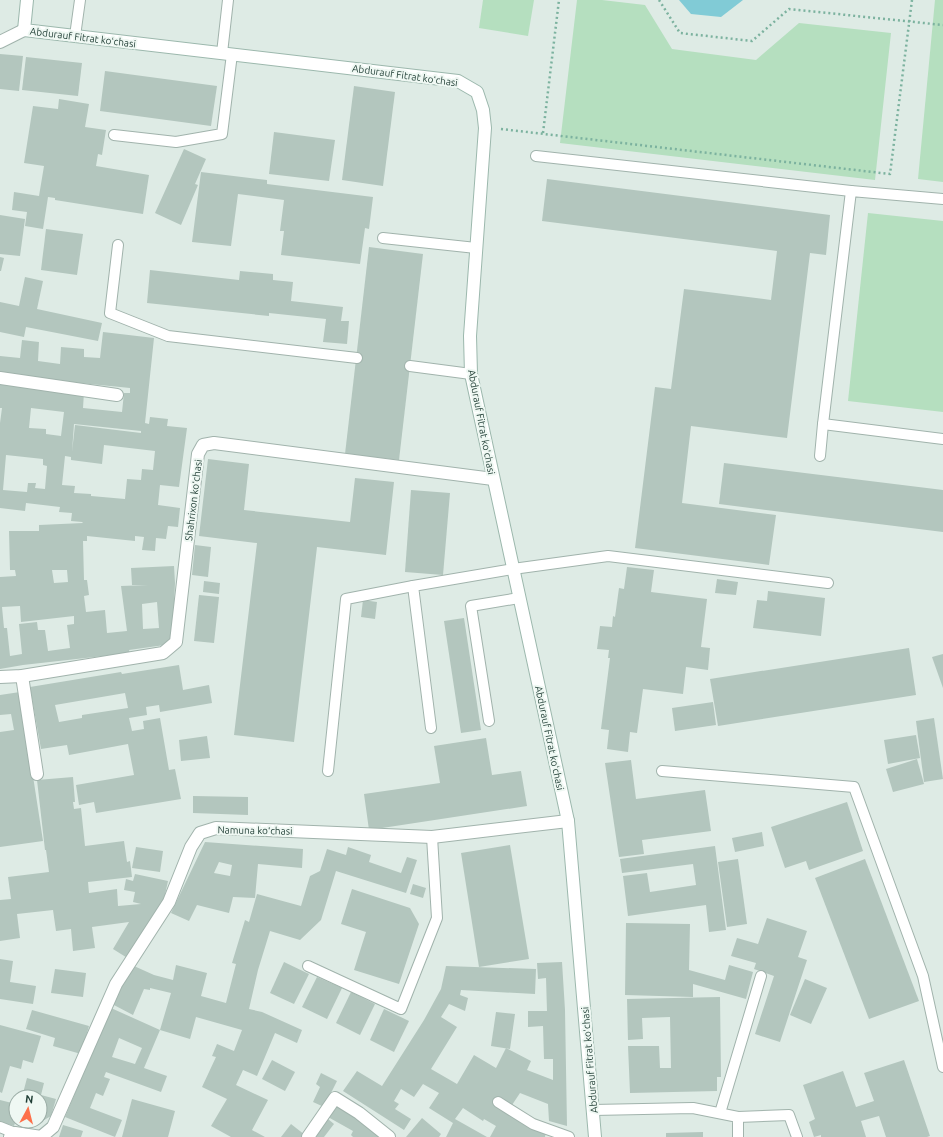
<svg xmlns="http://www.w3.org/2000/svg" width="943" height="1137" font-family="Ubuntu,sans-serif">
<style>
.green{fill:#b5dfbf}
.water{fill:#81cbd6}
.building{fill:#b3c6be;fill-rule:evenodd}
.lines{fill:none;stroke-linecap:round;stroke-linejoin:round}
.service-casing{stroke:#a1b3ac;stroke-width:12}
.minor-casing{stroke:#a1b3ac;stroke-width:14}
.tertiary-casing{stroke:#a1b3ac;stroke-width:14}
.secondary-casing{stroke:#9cb8ad;stroke-width:14}
.path{stroke:#7cb29f;stroke-width:2.5;stroke-dasharray:2 3;stroke-linecap:butt}
.service{stroke:#fff;stroke-width:10}
.minor{stroke:#fff;stroke-width:12}
.tertiary{stroke:#fff;stroke-width:12}
.secondary{stroke:#fff;stroke-width:12}
.labels{text-anchor:middle;stroke-width:4;stroke-linejoin:round;paint-order:stroke}
.street-label{font-size:10px;fill:#1e3c33;stroke:#eff8f3}
</style>
<rect width="100%" height="100%" fill="#deebe5"/>
<!-- green -->
<g class="green">
<polygon points="483,0 534,0 528,36 479,28"/>
<polygon points="577,0 602,0 645,5 672,49 756,60 799,23 891,33 875,180 560,143"/>
<polygon points="935,0 943,0 943,182 918,179"/>
<polygon points="868,213 943,221 943,412 848,401"/>
</g>
<!-- water -->
<polygon class="water" points="679,0 743,0 721,17 691,14"/>
<!-- building -->
<g class="building">
<polygon points="0,54 23,56 19,91 0,89"/>
<polygon points="26,57 82,63 78,96 22,90"/>
<polygon points="105,71 217,86 211,126 100,111"/>
<polygon points="354,86 395,92 383,186 342,180"/>
<polygon points="59,99 89,104 85,127 106,130 102,155 98,154 96,166 149,175 143,214 55,200 55,198 48,197 43,229 25,226 27,212 12,210 14,192 39,196 44,166 24,163 33,106 58,109"/>
<polygon points="274,132 335,140 329,181 269,174"/>
<polygon points="184,149 206,159 195,184 198,185 181,225 155,213"/>
<polygon points="201,172 267,180 267,184 373,197 369,229 365,228 360,264 281,255 284,231 280,231 284,200 238,194 231,246 192,242"/>
<polygon points="547,179 830,215 826,255 810,253 787,438 691,426 682,503 776,515 769,565 635,548 655,387 671,389 684,289 771,300 777,251 542,221"/>
<polygon points="0,215 25,219 20,256 0,254"/>
<polygon points="46,229 83,234 77,275 41,270"/>
<polygon points="369,247 423,254 399,460 345,454"/>
<polygon points="0,257 4,258 1,271 0,271"/>
<polygon points="150,270 239,280 240,271 273,274 273,280 293,282 291,301 343,307 341,321 349,321 347,344 323,342 326,319 269,313 269,316 147,303"/>
<polygon points="25,277 43,281 37,309 102,323 98,341 26,327 24,337 0,332 0,302 19,306"/>
<path d="M103 332 154 338 145 423 149 424 150 417 168 419 167 426 187 428 179 487 160 485 158 505 180 508 178 527 168 526 166 539 156 538 155 551 142 550 144 537 135 536V541L87 536V541H83L84 580H87L89 595 84 596 86 612 105 610 107 633 127 631 121 586 148 585H132L131 568 174 566 175 583 172 644 129 650 130 653 23 665 0 669V577L16 576 15 570H10L9 531H39V525L83 523 82 522 71 521 72 513 59 512 60 507 26 503 25 511 0 508V423L2 408H0V384L84 392 83 408 122 412 124 393H130V388L0 375V356L20 358 22 340 39 342 38 361 60 364 61 347 84 349V357L100 358ZM31 408 64 412 61 436 46 434V429L29 428ZM74 424 141 431V433L75 425 72 452ZM104 445 155 451 153 470 142 469 141 480 127 479 125 499 91 496V494L74 493 75 486 62 485 65 456 71 457V460L102 464ZM6 455 43 459V465L47 466 45 489 35 488 36 483H28L27 492 3 490ZM52 570H67L68 582 54 583ZM157 602 159 628 143 629 142 604ZM20 606 21 622 74 616V624L67 625 70 648 48 651 45 630H38L37 622 19 624 22 654 10 656 7 628H4L2 607Z"/>
<polygon points="208,459 249,464 244,510 350,522 355,478 394,482 386,555 317,547 294,742 234,735 257,543 199,536"/>
<polygon points="724,463 943,490 943,532 719,504"/>
<polygon points="411,490 450,493 443,575 405,572"/>
<polygon points="195,545 211,547 208,577 192,575"/>
<polygon points="627,567 654,570 651,592 707,599 701,647 710,648 708,670 686,667 683,694 643,689 637,733 630,732 628,752 607,749 609,730 601,729 610,658 608,658 609,650 597,649 600,626 612,627 613,616 615,617 619,588 624,589"/>
<polygon points="717,579 738,582 736,595 715,593"/>
<polygon points="204,581 220,583 219,594 203,592"/>
<polygon points="768,591 825,598 821,636 753,628 757,600 767,601"/>
<polygon points="199,595 219,597 214,643 194,641"/>
<polygon points="363,600 377,602 375,619 361,617"/>
<polygon points="464,618 481,730 461,733 444,621"/>
<polygon points="909,648 916,695 718,726 710,679"/>
<polygon points="943,654 943,688 932,657"/>
<path d="M179 665 183 690 209 685 212 703 160 712 159 705 146 707 147 715 129 718 132 731 144 729 143 721 160 718 169 770 175 769 181 799 96 813 94 802 79 805 76 785 134 775 128 744 69 755 67 745 41 749 30 687 121 672 122 674ZM125 693 128 708 82 715V718L59 722 55 705Z"/>
<polygon points="20,692 43,841 0,847 0,732 14,730 11,714 0,715 0,695"/>
<polygon points="713,702 716,725 675,731 672,708"/>
<polygon points="934,718 943,779 924,782 916,721"/>
<polygon points="916,735 920,758 888,764 884,740"/>
<polygon points="207,736 210,758 181,761 179,740"/>
<polygon points="486,738 492,775 521,771 527,806 369,830 364,794 440,783 434,746"/>
<polygon points="917,759 924,784 893,792 886,769"/>
<polygon points="631,760 636,799 705,790 711,831 642,840 644,854 619,857 605,763"/>
<polygon points="73,777 75,802 73,802 74,809 81,808 85,846 124,841 127,862 130,861 132,877 88,882 89,893 117,889 118,906 141,904 133,902 135,892 124,890 126,879 133,881 135,874 168,881 162,908 129,959 113,949 129,922 92,927 95,948 73,951 71,929 56,931 53,910 17,914 20,938 0,941 0,900 11,899 8,877 49,872 46,850 45,850 37,780"/>
<polygon points="193,796 248,797 248,815 193,813"/>
<polygon points="847,802 863,851 809,870 806,861 785,868 771,827"/>
<polygon points="762,832 764,846 735,852 732,838"/>
<path d="M205 842 303 849 302 868 258 864 255 898 233 897 229 913 197 905 189 921 171 913ZM219 862 232 865 230 876 214 873Z"/>
<polygon points="510,845 529,959 479,967 461,853"/>
<polygon points="715,846 726,930 709,932 706,905 628,916 623,876 647,873 650,892 696,885 693,864 622,873 620,859"/>
<polygon points="136,847 163,851 160,872 132,868"/>
<path d="M348 847 371 855 369 862 401 873 407 857 417 860 406 893 336 871 321 920 300 940 270 931 258 970 249 1009 262 1012 302 1030 297 1043 275 1033 257 1076 243 1070 236 1085 268 1100 252 1130 265 1137H231L211 1126 227 1099 202 1087 216 1057 212 1056 217 1044 234 1051 242 1030 196 1017 190 1039 160 1030 144 1068 167 1076 161 1092 106 1072 104 1077 110 1079 103 1096 96 1093 90 1108 122 1120 115 1137 65 1117 111 1008 160 1030 171 993 150 988V990L144 989 133 1015 112 1004 120 987 134 966 154 975 173 980 176 965 207 973 201 996 226 1003 236 964 232 963 245 920 249 922 257 894 301 906 310 876 320 871 327 849 346 855ZM119 1038 142 1048 135 1064 112 1057Z"/>
<polygon points="738,859 747,924 727,927 718,862"/>
<polygon points="865,859 919,1001 869,1019 815,878"/>
<polygon points="413,884 426,888 423,898 410,894"/>
<polygon points="352,889 410,908 419,924 399,984 354,970 366,932 341,924"/>
<polygon points="767,918 807,931 798,957 807,960 780,1042 755,1034 774,976 754,969 756,963 731,956 737,938 758,944"/>
<polygon points="626,923 690,924 689,970 725,980 729,965 753,972 746,999 693,984 693,997 625,995"/>
<polygon points="0,959 13,961 10,982 36,986 33,1004 0,999"/>
<polygon points="284,962 309,974 294,1004 270,993"/>
<polygon points="562,962 565,1010 567,1126 549,1121 548,1104 520,1093 512,1105 498,1096 494,1104 546,1132 545,1137 490,1137 496,1126 484,1119 483,1121 463,1108 455,1119 487,1137 446,1137 453,1123 429,1108 439,1093 423,1084 414,1097 401,1089 394,1101 399,1104 395,1109 411,1119 404,1130 343,1091 357,1071 382,1086 424,1020 441,989 446,966 536,969 535,994 461,990 460,995 468,998 465,1011 449,1004 441,1017 457,1027 431,1069 457,1084 474,1055 496,1068 506,1048 531,1061 527,1070 553,1080 553,1059 544,1059 543,1026 528,1027 528,1011 547,1011 546,978 538,979 537,963"/>
<polygon points="55,969 86,973 83,997 51,993"/>
<polygon points="317,977 342,988 327,1019 302,1007"/>
<polygon points="805,979 827,988 811,1024 790,1015"/>
<polygon points="351,992 375,1004 360,1035 336,1023"/>
<polygon points="720,997 721,1077 717,1077 717,1091 630,1093 628,1046 659,1046 660,1068 671,1068 670,1017 642,1018 643,1039 628,1040 627,999"/>
<polygon points="384,1009 409,1021 394,1052 370,1040"/>
<polygon points="32,1010 89,1026 81,1054 53,1046 55,1038 26,1029"/>
<polygon points="496,1012 515,1014 510,1049 491,1046"/>
<polygon points="0,1025 41,1036 33,1063 23,1060 21,1069 10,1066 2,1093 0,1092"/>
<polygon points="272,1060 295,1072 285,1091 262,1079"/>
<polygon points="904,1060 930,1136 927,1137 886,1137 879,1116 861,1121 866,1137 821,1137 821,1135 814,1137 809,1122 815,1119 803,1085 843,1071 856,1107 874,1101 864,1073"/>
<polygon points="321,1073 337,1081 324,1107 313,1102 320,1087 316,1084"/>
<polygon points="27,1078 44,1083 41,1095 56,1099 51,1116 30,1128 15,1123 14,1126 0,1122 0,1100 16,1104 16,1121 40,1121 40,1097 22,1097"/>
<polygon points="132,1099 175,1111 168,1137 122,1137"/>
<polygon points="336,1103 385,1137 353,1137 351,1135 353,1131 328,1117"/>
<polygon points="422,1118 441,1134 439,1137 406,1137"/>
<polygon points="328,1119 334,1124 324,1137 313,1137"/>
<polygon points="291,1124 305,1135 303,1137 281,1137"/>
<polygon points="63,1125 83,1131 81,1137 59,1137"/>
<polygon points="703,1132 703,1137 666,1137 666,1133"/>
</g>
<g class="lines">
<!-- service casing -->
<g class="service-casing">
<g id="service">
<polyline points="75,36 80,0"/>
<polyline points="222,53 228,0"/>
<polyline points="114,135 176,142 222,134 232,54"/>
<polyline points="536,156 851,191"/>
<polyline points="943,199 851,191 823,424 943,439"/>
<polyline points="383,238 476,248"/>
<polyline points="118,245 110,313 168,336 357,358"/>
<polyline points="410,366 471,374"/>
<polyline points="820,456 823,424"/>
<polyline points="489,721 471,606 519,598"/>
<polyline points="431,728 413,586 513,569 608,556 828,583"/>
<polyline points="328,771 346,599 413,586"/>
<polyline points="662,771 854,787 923,976 943,1067"/>
<polyline points="308,966 401,1009 437,918 432,837"/>
<polyline points="498,1102 533,1124 569,1137"/>
<polyline points="593,1110 693,1108 738,1117 738,1137"/>
<polyline points="720,1113 761,976"/>
<polyline points="738,1117 789,1115 797,1137"/>
<polyline points="0,1127 15,1133"/>
</g>
</g>
<!-- minor casing -->
<g class="minor-casing">
<g id="minor">
<polyline points="0,378 117,395"/>
<polyline points="22,676 37,774"/>
<polyline points="0,677 22,676 163,653 176,642 198,454 203,445 214,443 493,479"/>
<polyline points="10,1137 15,1133 41,1137 53,1127 116,984 169,902 191,847 200,833 216,828 432,837 568,821"/>
<polyline points="308,1137 335,1098 359,1113 389,1137"/>
</g>
</g>
<!-- tertiary casing -->
<g class="tertiary-casing">
<polyline id="tertiary" points="0,42 24,30"/>
</g>
<!-- secondary casing -->
<g class="secondary-casing">
<polyline id="secondary" points="27,0 24,30 458,81 477,92 483,110 485,128 470,336 471,374 568,821 595,1137"/>
</g>
<!-- path -->
<g class="path">
<polyline points="659,0 680,33 752,41 789,9 943,25"/>
<polyline points="501,129 890,174 912,0"/>
<polyline points="543,133 559,0"/>
</g>
<!-- service -->
<use href="#service" class="service"/>
<!-- minor -->
<use href="#minor" class="minor"/>
<!-- tertiary -->
<use href="#tertiary" class="tertiary"/>
<!-- secondary -->
<use href="#secondary" class="secondary"/>
</g>
<g class="labels">
<!-- street labels -->
<g class="street-label">
<text transform="translate(83 37) rotate(7)" y="4">Abdurauf Fitrat koʻchasi</text>
<text transform="translate(405 75) rotate(8)" y="4">Abdurauf Fitrat koʻchasi</text>
<text transform="translate(482 422) rotate(79)" y="4">Abdurauf Fitrat koʻchasi</text>
<text transform="translate(193 500) rotate(-83)" y="4">Shahrixon koʻchasi</text>
<text transform="translate(550 738) rotate(78)" y="4">Abdurauf Fitrat koʻchasi</text>
<text transform="translate(255 830) rotate(1)" y="4">Namuna koʻchasi</text>
<text transform="translate(589 1060) rotate(-95)" y="4">Abdurauf Fitrat koʻchasi</text>
</g>
</g>
<!-- north arrow -->
<g transform="translate(28 1109) rotate(7)"><circle r="19" fill="#eff8f3" stroke="#9bada6"/>
<path d="M0-3L7 15L0 10L-7 15Z" fill="#fd704a"/>
<text y="-6" font-size="11" font-weight="bold" text-anchor="middle" fill="#1e3c33">N</text>
</g>
</svg>
